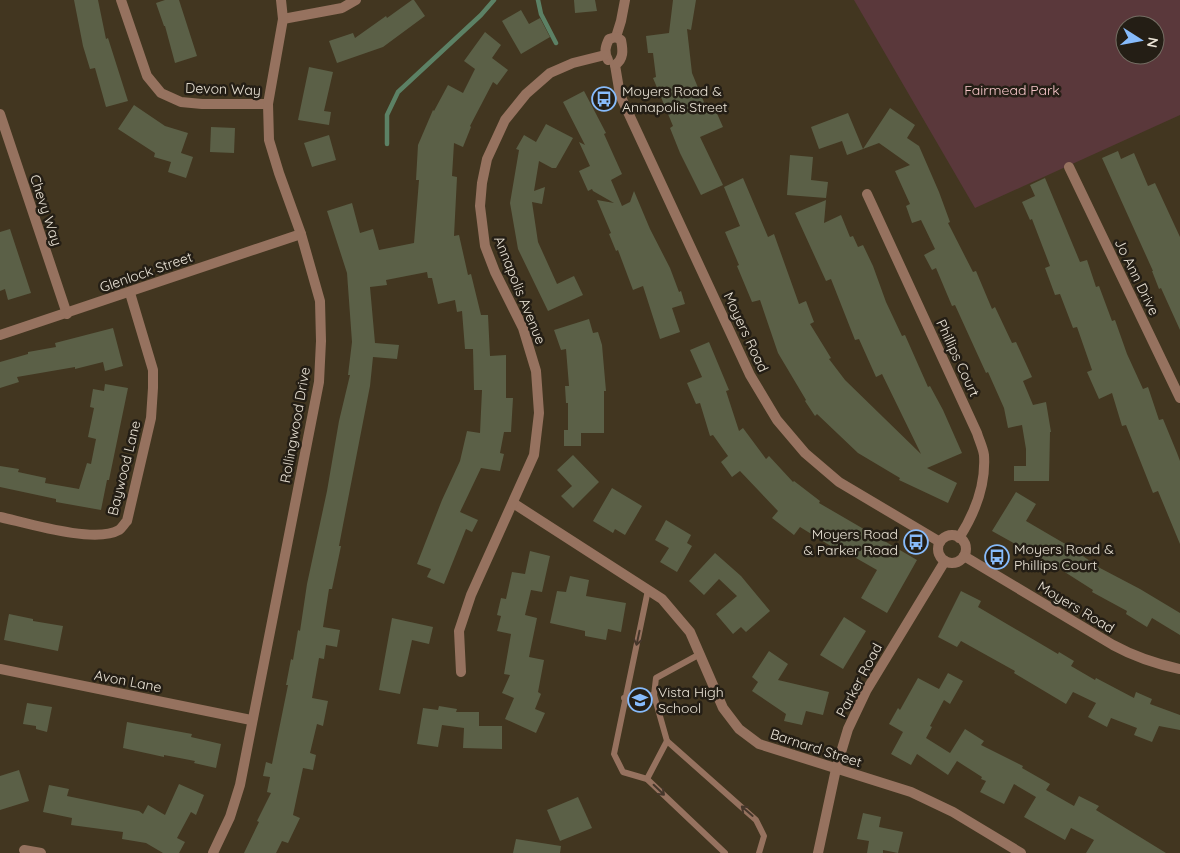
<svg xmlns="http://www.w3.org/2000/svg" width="1180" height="853" font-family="Quicksand,sans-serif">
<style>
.green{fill:#5a383b;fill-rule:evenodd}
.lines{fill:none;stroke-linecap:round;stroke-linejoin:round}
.stream{stroke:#5c8165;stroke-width:4.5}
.building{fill:#5b6047}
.service{stroke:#96725f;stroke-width:6}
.minor{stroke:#96725f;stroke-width:10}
.tertiary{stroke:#96725f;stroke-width:10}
.oneway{stroke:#46372b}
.labels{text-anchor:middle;stroke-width:5;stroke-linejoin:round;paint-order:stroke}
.street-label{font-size:14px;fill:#eae3d6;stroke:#241e15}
.park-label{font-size:14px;fill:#f7c7ca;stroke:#241e15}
.poi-label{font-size:14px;fill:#eae3d6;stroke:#241e15;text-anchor:start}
</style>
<rect width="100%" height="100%" fill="#423620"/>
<!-- green -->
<path class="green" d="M854 0H1180V115L975 208ZM1125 25H1155V55H1125Z"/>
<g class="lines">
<!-- stream -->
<g class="stream">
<polyline points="538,0 541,14 556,43"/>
<polyline points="387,144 387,115 398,92 481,15 494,0"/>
</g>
</g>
<!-- building -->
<g class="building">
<polygon points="74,0 98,0 106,39 108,38 128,101 106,107 95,68 90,69 83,46"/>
<polygon points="165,0 179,0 197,56 175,63 165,26 164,26 156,3"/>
<polygon points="412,0 414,0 425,16 383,47 337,63 329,41 353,33 355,38 386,16 387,18"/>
<polygon points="574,0 595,0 597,11 575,13"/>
<polygon points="673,0 696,0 691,30 687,29 692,73 708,112 715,109 723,127 700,137 723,185 701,195 680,153 670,128 673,126 653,78 656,77 653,53 648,53 646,36 669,33"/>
<polygon points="521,10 529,24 540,18 550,37 521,54 502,21"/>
<polygon points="485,32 501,45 492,58 508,70 497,85 493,82 470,126 471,127 463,147 454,143 452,176 457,177 454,236 459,235 468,275 471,274 481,315 488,315 490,356 506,355 506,398 513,398 511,432 504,432 500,453 504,454 500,471 481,468 460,512 478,520 472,532 466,529 444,584 427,577 431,569 417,564 442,500 460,461 467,431 480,433 482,390 474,390 473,349 465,349 462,311 457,312 455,300 438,304 432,278 428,278 427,272 386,280 387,285 370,287 375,343 399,345 397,359 373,357 370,386 343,525 339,546 341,546 332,589 329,589 323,627 340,630 337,647 326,645 324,659 319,658 312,698 328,701 323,726 317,724 310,753 316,755 313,770 303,768 293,815 300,818 288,843 282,841 276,853 244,853 259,822 257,821 271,793 267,792 270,777 263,776 266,762 272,764 288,685 286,685 291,659 293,660 298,630 300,631 307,584 327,491 339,421 350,375 348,375 352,342 347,273 327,211 352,203 360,233 373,229 379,250 414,243 419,180 416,180 418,145 433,110 434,111 448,85 463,93 475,69 464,61"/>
<polygon points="309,67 333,72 324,111 331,112 329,125 298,120"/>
<polygon points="584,91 606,133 604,134 622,174 611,180 622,206 630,202 634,191 650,229 670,268 679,292 681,291 685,304 672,308 680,332 660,339 643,286 633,290 618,250 616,251 609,234 611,233 597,200 614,203 593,191 592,189 588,191 579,171 590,166 579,142 585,145 563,102"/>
<polygon points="134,105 165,126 188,133 181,153 193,157 186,178 168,172 171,162 154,157 155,153 118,129"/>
<polygon points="890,108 915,125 907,138 919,146 939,192 950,222 948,223 973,272 976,271 992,309 995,307 1012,343 1016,342 1032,377 1023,381 1033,405 1046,402 1051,432 1050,432 1049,481 1014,481 1014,466 1026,466 1026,449 1022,425 1008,428 1004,408 988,372 986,373 955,305 952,306 936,268 932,270 924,255 935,249 921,220 912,223 906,206 910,204 895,171 910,165 879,143 847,155 842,141 819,149 811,127 848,113 863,149"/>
<polygon points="546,124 573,138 556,168 552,168 539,161 534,191 545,187 542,204 532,202 538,242 557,284 574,276 583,295 548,311 518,249 510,203 519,150 516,149 524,135 536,142"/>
<polygon points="211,127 235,128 234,153 210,152"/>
<polygon points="329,135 336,160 312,167 304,143"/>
<polygon points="1118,151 1121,159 1134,153 1148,186 1155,183 1180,237 1180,330 1161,288 1159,289 1152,271 1153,271 1102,158"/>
<polygon points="790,155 813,157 811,180 828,182 826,198 787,195"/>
<polygon points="743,178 768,237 774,234 799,304 806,301 814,322 810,324 831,358 829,359 845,380 921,454 882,374 876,377 859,339 855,340 831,279 826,281 795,213 826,200 824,223 841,215 850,237 853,236 858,247 863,245 873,266 886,302 902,336 905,335 928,387 930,386 943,410 962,453 927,468 957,483 948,503 899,480 900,478 858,453 817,414 815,416 805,401 806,400 778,353 760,300 752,302 737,266 739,265 725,232 740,226 724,187"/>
<polygon points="1045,178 1080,262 1087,260 1096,287 1099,286 1112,321 1115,320 1127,354 1143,389 1148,387 1159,420 1163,419 1177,453 1180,461 1180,544 1158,491 1153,493 1126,425 1122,426 1112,393 1099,399 1087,372 1092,370 1077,327 1073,328 1060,294 1055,295 1045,268 1050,266 1032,219 1030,220 1022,202 1035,196 1030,185"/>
<polygon points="10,229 31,293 8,300 5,289 0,291 0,232"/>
<polygon points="589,319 593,333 598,332 602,345 606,391 604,391 604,433 581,433 581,446 564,446 564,430 568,430 568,403 566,403 565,386 569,386 566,349 561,350 554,330"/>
<polygon points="113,328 123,366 105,371 103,362 75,369 75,367 17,377 19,382 0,388 0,362 28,354 28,352 56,347 55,343"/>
<polygon points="709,342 729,390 726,391 739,431 743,428 766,459 769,456 793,482 794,481 820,501 819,503 917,560 887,613 861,598 877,570 835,546 834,548 800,527 794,535 772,518 778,511 740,471 732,477 721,462 728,456 713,435 710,436 700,403 696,404 687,383 702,377 690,350"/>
<polygon points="105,384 128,388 109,480 107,480 101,510 56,502 56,499 0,487 0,466 19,469 18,472 46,478 45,483 79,489 87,463 91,464 96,439 88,437 94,408 90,407 93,389 104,391"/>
<polygon points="573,455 599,482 573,508 561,496 572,486 557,470"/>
<polygon points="612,488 642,506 625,535 615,529 613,533 593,521"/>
<polygon points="1016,492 1036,504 1026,521 1067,545 1100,568 1140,589 1180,613 1180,635 1152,618 1147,627 1126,614 1127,611 1092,592 1093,590 1060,569 992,531"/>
<polygon points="666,520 691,535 687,543 692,546 677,572 660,562 669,548 655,540"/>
<polygon points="530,551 550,556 542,592 531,590 525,615 537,618 529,657 544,660 538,692 541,694 535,709 545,713 536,733 505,719 514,698 502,693 510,675 504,674 511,634 497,631 501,616 497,615 501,598 506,599 512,572 525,574"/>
<polygon points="715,553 741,576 770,611 746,632 741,627 733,634 716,614 737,596 719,579 704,595 689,581"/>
<polygon points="570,576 589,580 586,596 626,603 621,632 608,629 606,640 585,636 585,631 550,623 557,591 566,592"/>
<polygon points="961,591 981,601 978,607 1058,654 1059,652 1074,661 1071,666 1095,680 1096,678 1134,698 1136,692 1152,699 1150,704 1180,715 1180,730 1159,726 1152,742 1134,735 1137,728 1111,718 1107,727 1088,717 1096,703 1073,692 1066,704 1014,673 1015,671 961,641 957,647 938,637"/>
<polygon points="9,614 33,619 33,621 63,626 58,651 4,640"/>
<polygon points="844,617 866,631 843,669 820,655"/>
<polygon points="392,618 433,627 429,644 412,640 400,694 379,690"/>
<polygon points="769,651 788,664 778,680 829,692 823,715 806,711 802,725 784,721 786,714 752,691 758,682 752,677"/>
<polygon points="948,673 963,681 950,704 944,700 930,726 932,727 926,738 950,753 965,729 984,741 981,745 1023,766 1022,768 1050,784 1046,790 1074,806 1079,796 1099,806 1096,810 1166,853 1086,853 1094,840 1071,828 1065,840 1024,817 1036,797 1014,784 1004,804 980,792 986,781 981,779 982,777 957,761 948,775 917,754 911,765 891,754 903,732 889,724 898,708 900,710 918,678 939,689"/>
<polygon points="27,703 52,707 47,732 36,729 36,726 23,724"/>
<polygon points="439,706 457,709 456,712 479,712 479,726 502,726 502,749 463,748 464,728 442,725 438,747 417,744 423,708 438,710"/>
<polygon points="127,722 192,734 191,737 221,744 216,768 194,763 195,761 164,755 164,757 123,748"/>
<polygon points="19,770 29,801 0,810 0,776"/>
<polygon points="179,784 204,795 196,815 191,812 177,838 185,842 179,853 163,853 146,843 122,839 123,832 71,825 72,818 43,812 49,785 69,789 67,796 139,811 143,814 148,805 165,815"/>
<polygon points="578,797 592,828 560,841 547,810"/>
<polygon points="863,813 881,817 879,827 903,832 898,853 883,850 883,853 867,853 869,841 857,839"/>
<polygon points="516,839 561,846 560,853 513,853"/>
</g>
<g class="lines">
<!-- service -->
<g class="service">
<polyline points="648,590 614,754 623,772 647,779 725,853"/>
<polyline points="700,654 656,678 654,695 667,741 756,820 764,836 759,853"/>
<polyline points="624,698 654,695"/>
<polyline points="647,779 667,741"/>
</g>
<!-- minor -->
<g class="minor">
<polyline points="121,0 147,76 161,93 181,102 202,104 268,104"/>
<polyline points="283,19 342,8 356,0"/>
<polyline points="616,37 621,21 625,0"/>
<path d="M608 60C604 52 605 47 609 39L616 37"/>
<polyline points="615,65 620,95 750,375 777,420 805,453 839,482 940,542"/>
<path d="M615 65C624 59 623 50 621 40L616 37"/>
<polyline points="0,114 67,314"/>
<polyline points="1069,167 1180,398"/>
<path d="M867 194 977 433C979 440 983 448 984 455 986 485 975 513 959 538"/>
<polyline points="513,503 662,599 690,632 723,708 739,729 759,744 911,792 953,812 1021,853"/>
<path d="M0 517C27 523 95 544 119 530 122 528 124 524 127 521L151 418 153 388V370L130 293"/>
<circle cx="952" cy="549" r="14"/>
<path d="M964 556 1113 645C1135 657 1156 664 1180 669"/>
<polyline points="0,669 251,720"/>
<polyline points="461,672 459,631 471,595 534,455 539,413 536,371 523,328 495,272 485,246 480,206 482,183 487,159 505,120 526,94 550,73 573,63 605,55"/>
<polyline points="24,850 41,853"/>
<polyline points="213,853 230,817 240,785 319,382 321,341 320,301 301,234"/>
<polyline points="818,853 836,769 848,729 866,691 945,561"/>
</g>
<!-- tertiary -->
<polyline class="tertiary" points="0,335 301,234 279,173 269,140 268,104 283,19 281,0"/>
</g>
<!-- one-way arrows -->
<defs><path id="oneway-shaft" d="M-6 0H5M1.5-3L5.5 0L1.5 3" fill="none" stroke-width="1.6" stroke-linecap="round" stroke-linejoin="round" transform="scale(1.25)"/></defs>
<g class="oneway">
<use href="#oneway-shaft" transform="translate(638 638) rotate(102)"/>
<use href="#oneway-shaft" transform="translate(659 790) rotate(44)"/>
<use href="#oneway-shaft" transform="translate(747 811) rotate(-139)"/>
</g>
<!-- icons -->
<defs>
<g id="bus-ring" transform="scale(1.25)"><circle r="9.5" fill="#241e15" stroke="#87bbfb" stroke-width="1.5"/><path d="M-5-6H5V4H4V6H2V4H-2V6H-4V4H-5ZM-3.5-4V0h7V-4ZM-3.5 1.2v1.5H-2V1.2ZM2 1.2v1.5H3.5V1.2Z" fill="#87bbfb"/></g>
<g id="school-ring" transform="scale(1.25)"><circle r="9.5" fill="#241e15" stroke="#87bbfb" stroke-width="1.5"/><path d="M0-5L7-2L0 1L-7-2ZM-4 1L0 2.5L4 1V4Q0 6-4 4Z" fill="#87bbfb"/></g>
</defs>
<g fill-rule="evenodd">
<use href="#bus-ring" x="604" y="99"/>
<use href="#bus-ring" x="916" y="542"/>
<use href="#bus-ring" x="997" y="557"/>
<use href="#school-ring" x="640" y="700"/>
</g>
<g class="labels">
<!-- street labels -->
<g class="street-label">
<text transform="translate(223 89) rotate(2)" y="5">Devon Way</text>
<text transform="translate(46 210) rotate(72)" y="5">Chevy Way</text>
<text transform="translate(146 272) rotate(-19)" y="5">Glenlock Street</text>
<text transform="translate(1137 277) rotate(64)" y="5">Jo Ann Drive</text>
<text transform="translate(520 290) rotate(68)" y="5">Annapolis Avenue</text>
<text transform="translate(746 332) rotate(65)" y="5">Moyers Road</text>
<text transform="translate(958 358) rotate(65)" y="5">Phillips Court</text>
<text transform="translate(295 425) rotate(-80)" y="5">Rollingwood Drive</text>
<text transform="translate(124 468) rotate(-76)" y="5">Baywood Lane</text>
<text transform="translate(1076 607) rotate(31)" y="5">Moyers Road</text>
<text transform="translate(859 680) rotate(-62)" y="5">Parker Road</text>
<text transform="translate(128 681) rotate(11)" y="5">Avon Lane</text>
<text transform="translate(816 748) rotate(18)" y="5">Barnard Street</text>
</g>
<!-- park labels -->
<g class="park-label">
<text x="1012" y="95">Fairmead Park</text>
</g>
<!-- poi labels -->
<g class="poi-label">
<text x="622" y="96">Moyers Road &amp;<tspan x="622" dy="16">Annapolis Street</tspan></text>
<text x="898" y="539" text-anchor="end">Moyers Road<tspan x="898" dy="16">&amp; Parker Road</tspan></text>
<text x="1014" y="554">Moyers Road &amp;<tspan x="1014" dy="16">Phillips Court</tspan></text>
<text x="658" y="697">Vista High<tspan x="658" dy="16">School</tspan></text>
</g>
</g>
<!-- north arrow -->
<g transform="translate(1140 40) rotate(101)"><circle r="24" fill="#241e15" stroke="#736d62"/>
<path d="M0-4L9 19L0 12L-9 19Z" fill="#87bbfb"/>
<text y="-8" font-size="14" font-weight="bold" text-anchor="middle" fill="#eae3d6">N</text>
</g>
</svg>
